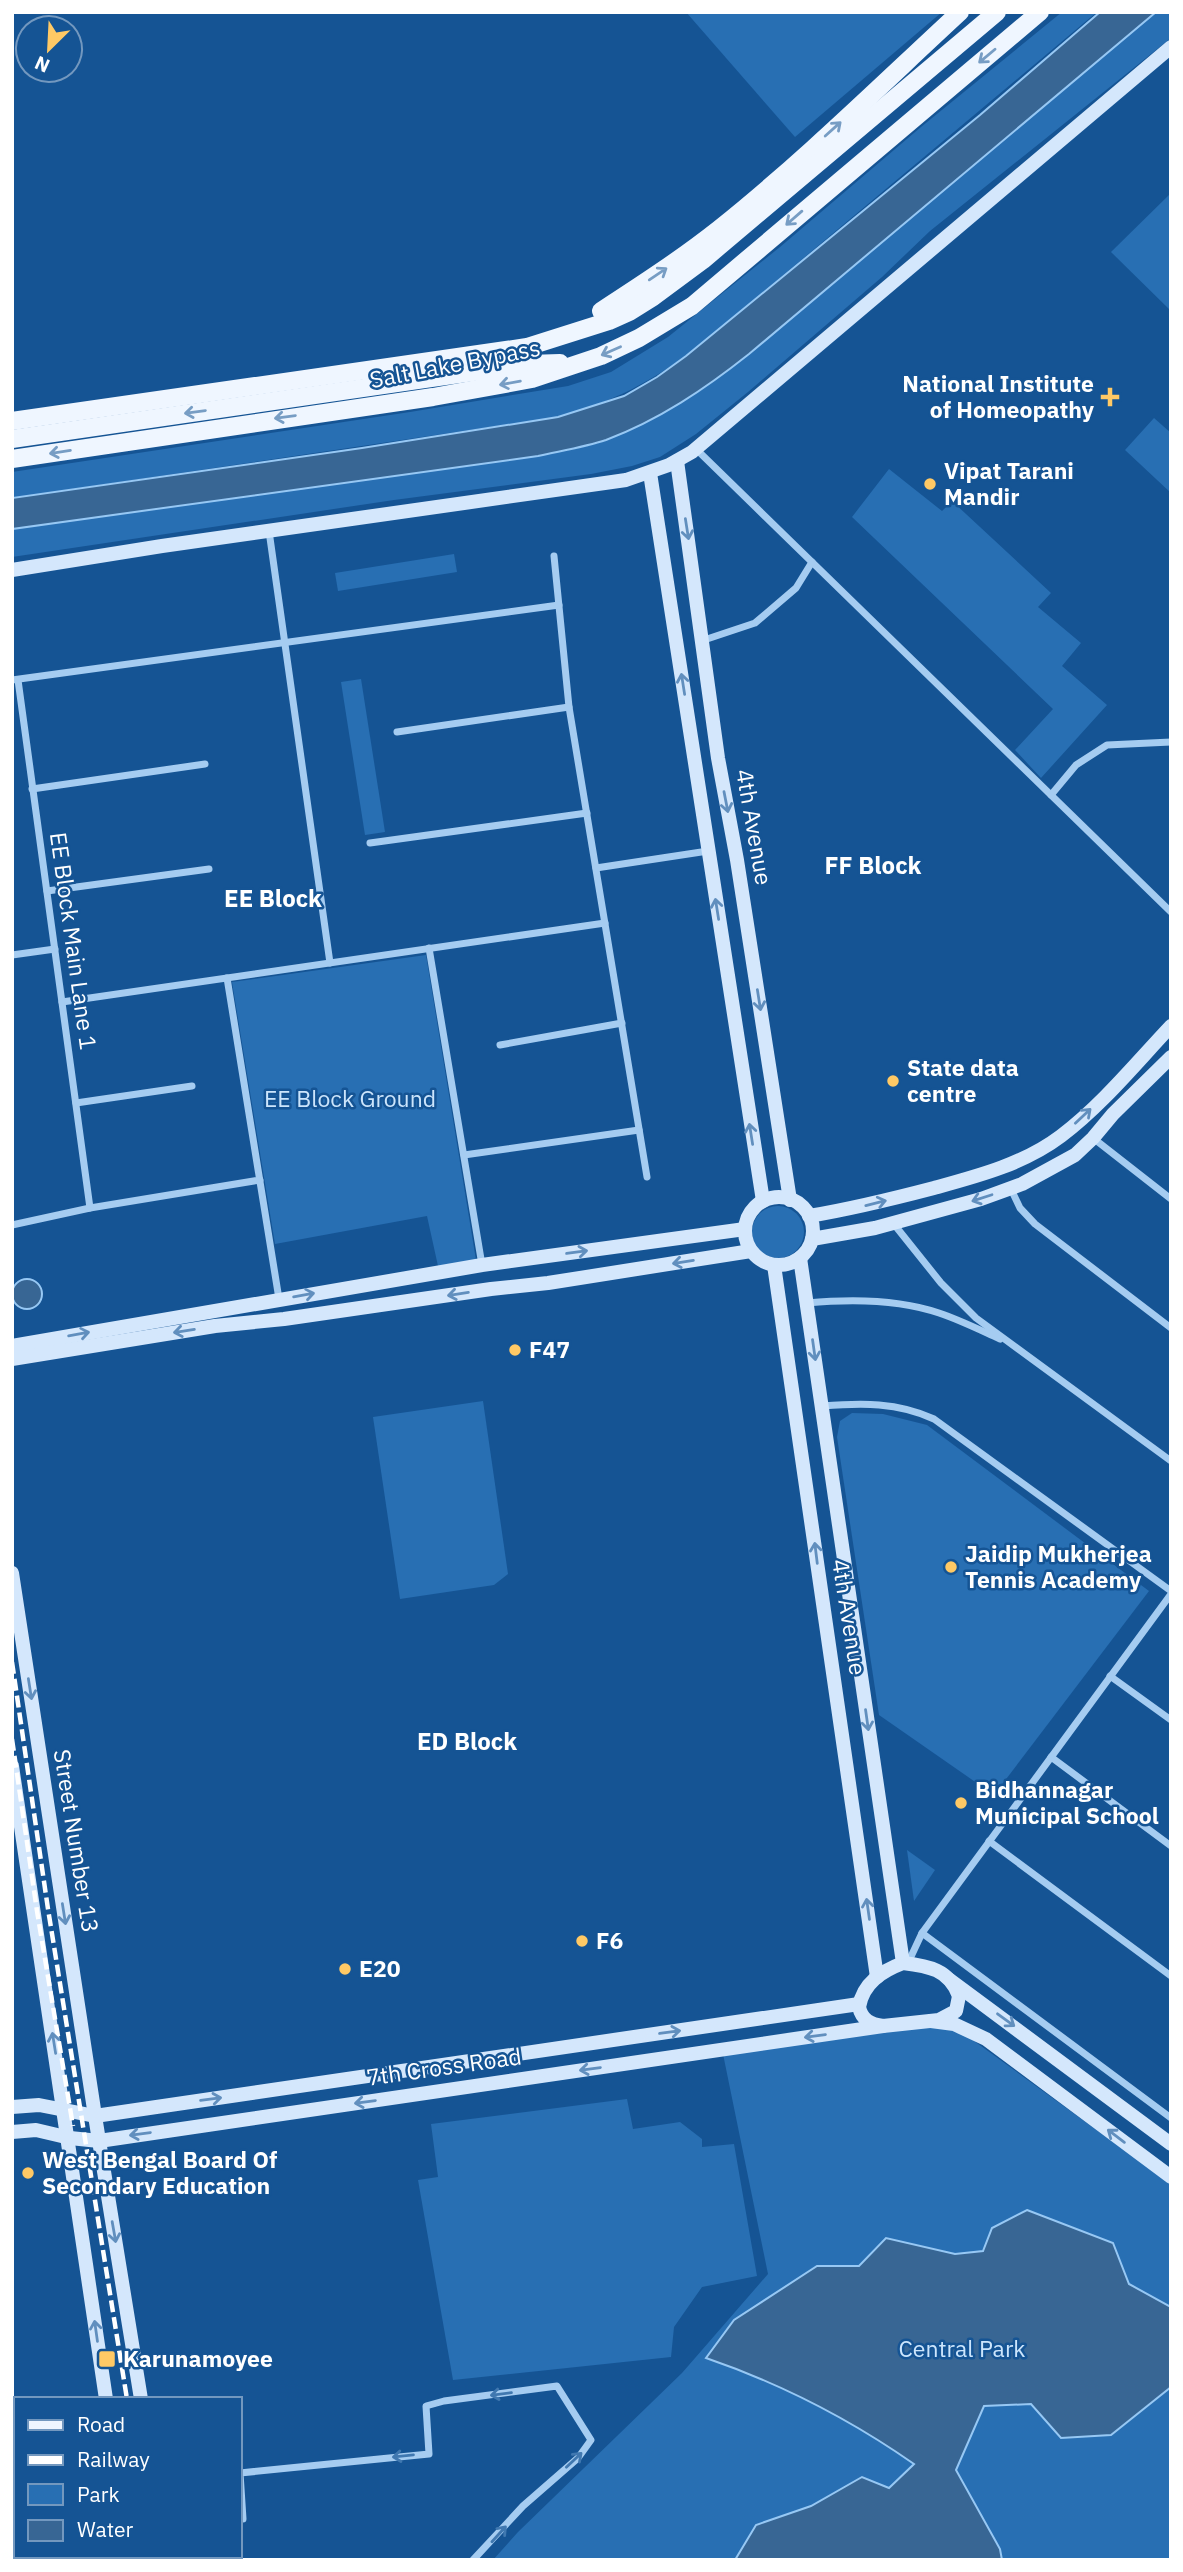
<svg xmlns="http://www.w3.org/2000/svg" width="1183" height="2572" font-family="'IBM Plex Sans',sans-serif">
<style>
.green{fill:#286fb3}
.water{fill:#386694;stroke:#97c8f4;stroke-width:2}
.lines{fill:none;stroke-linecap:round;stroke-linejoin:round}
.street{stroke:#a5ccf1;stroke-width:7}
.secondary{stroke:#d4e7fc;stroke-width:14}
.primary{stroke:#eff6ff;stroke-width:18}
.rail{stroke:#fff;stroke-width:4.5;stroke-dasharray:12 5;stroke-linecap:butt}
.oneway{stroke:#779dc4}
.oneway2{stroke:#618fbe}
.oneway3{stroke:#4078b0}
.poi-dot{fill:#ffc965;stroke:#155494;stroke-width:2.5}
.labels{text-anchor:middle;stroke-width:5;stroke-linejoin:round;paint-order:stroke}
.street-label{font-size:23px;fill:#fff;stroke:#155494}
.poi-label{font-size:23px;font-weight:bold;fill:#fff;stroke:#155494;text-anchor:start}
.park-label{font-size:23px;fill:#cce5fc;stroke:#155494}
.neighbourhood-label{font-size:24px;font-weight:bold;fill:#fff;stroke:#155494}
</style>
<rect width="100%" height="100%" fill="#155494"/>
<!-- green -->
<g class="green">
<polygon points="686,12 942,12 795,137"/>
<path d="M1062 12H1097L695 349C646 385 616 400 558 417L12 498V472L410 412 568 386 611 372 668 337 780 247 921 127Z"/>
<path d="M1156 12H1171V38L930 231 882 277 748 392 696 434 660 457 632 466 591 474 394 500 12 557V529L538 456C561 451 585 448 607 440 658 420 702 391 745 357Z"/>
<polygon points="1171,193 1171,311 1111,252"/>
<polygon points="1154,418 1171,433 1171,493 1125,450"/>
<polygon points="889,469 942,511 952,501 1051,593 1038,607 1081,643 1062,666 1107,705 1041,778 1015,750 1053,709 852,517"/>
<polygon points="454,554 457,572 338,591 335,573"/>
<polygon points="361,679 385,832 365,835 341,682"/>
<polygon points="426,955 476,1260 438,1266 427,1216 275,1244 232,982"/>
<circle cx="778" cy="1232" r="26"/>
<polygon points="483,1401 508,1574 494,1585 400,1599 373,1417"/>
<polygon points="852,1413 883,1414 927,1425 1149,1591 994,1795 879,1715 837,1437 840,1421"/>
<polygon points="907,1850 935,1870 914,1901"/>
<polygon points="926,2027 959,2030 1171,2184 1171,2560 493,2560 518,2532 682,2373 768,2274 723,2054"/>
<polygon points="627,2099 633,2129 680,2122 702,2139 702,2147 734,2144 757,2276 702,2287 674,2327 671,2357 453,2380 418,2180 438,2177 431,2124"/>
</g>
<!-- water -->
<g class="water">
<path d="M1100 12H1156L749 354C705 389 659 420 606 440 585 447 560 451 538 456L12 529V498L362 448 558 417 624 396 657 377 686 356 980 115Z"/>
<circle cx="27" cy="1294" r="15"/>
<path d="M1027 2210 1113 2243 1129 2284 1171 2307V2387L1111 2435 1061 2438 1031 2404 984 2406 956 2470 1000 2549 1002 2560H735L756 2525 811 2506 862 2477 889 2488 914 2464C851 2420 779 2383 706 2358L734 2320 817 2266H859L886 2238 955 2254 983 2251 992 2228Z"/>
</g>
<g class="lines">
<!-- street -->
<g class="street">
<polyline points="695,448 1171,912"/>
<polyline points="269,531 330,963"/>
<polyline points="554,556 569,707 647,1177"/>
<polyline points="704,640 755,623 796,588 812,562"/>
<polyline points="12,680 559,605"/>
<polyline points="18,680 90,1208"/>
<polyline points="397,732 569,707"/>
<polyline points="32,789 205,764"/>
<polyline points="1051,795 1076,765 1107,745 1171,742"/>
<polyline points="370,843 587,813"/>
<polyline points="596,868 708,851"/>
<polyline points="47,891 209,869"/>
<polyline points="429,948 482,1265"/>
<polyline points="12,955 55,949"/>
<polyline points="227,978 279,1299"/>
<polyline points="62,1002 605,923"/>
<polyline points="500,1045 622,1023"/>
<polyline points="76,1103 192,1086"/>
<polyline points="1093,1138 1171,1199"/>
<polyline points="464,1155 639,1130"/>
<polyline points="1011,1189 1020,1208 1035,1224 1171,1328"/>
<polyline points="893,1223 941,1283 976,1318 1171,1461"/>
<polyline points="12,1225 90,1208 260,1180"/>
<path d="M807 1303C849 1299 898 1299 939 1313 960 1320 980 1330 1000 1339"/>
<path d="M822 1406C862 1403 897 1402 934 1419L1171 1591"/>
<polyline points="1110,1676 1171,1720"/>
<polyline points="1051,1757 1171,1846"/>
<polyline points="989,1841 1171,1976"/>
<polyline points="922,1933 1171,2118"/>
<polyline points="908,1963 922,1933 1171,1594"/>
<polyline points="240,2519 243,2519 240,2473 429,2454 426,2406 444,2401 557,2386 591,2440 578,2458 523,2506 473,2560"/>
</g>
<!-- secondary -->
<g class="secondary">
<polyline points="677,461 718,758 737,860 790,1200"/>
<polyline points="650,473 763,1201"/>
<polyline points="12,570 162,546 626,480 669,465 692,452 1171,47"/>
<circle cx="779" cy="1231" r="34"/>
<path d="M809 1216C851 1209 892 1199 934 1188 978 1176 1024 1164 1061 1136 1102 1105 1136 1063 1171 1026"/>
<polyline points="812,1239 875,1228 981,1199 1022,1184 1075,1155 1093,1138 1113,1114 1171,1057"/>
<polyline points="800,1258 903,1963"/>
<polyline points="774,1265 877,1977"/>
<polyline points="12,1346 482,1265 745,1229"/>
<polyline points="12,1359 215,1326 284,1319 491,1289 548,1283 751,1251"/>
<polyline points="12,1573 95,2116 141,2399"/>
<polyline points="12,1766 106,2399"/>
<path d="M903 1963C928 1966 949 1969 959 1996L956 2011 939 2020 883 2026C870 2024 862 2020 859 2007 863 1983 882 1971 903 1963Z"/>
<polyline points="950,1980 1171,2144"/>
<polyline points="931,2021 954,2024 986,2039 1171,2177"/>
<polyline points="12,2107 39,2105 95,2116 859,2004"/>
<polyline points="12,2132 36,2130 70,2138 99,2141 883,2026"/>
<polyline points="129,2556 129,2560"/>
<polyline points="166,2556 167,2560"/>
</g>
<!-- primary -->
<g class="primary">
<path d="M601 311C641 285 681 259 719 229 803 162 881 85 960 12"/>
<polyline points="12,421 527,347 609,321 629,312 653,297 703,260 997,12"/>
<polyline points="12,439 529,364 560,363"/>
<polyline points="12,459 433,397 532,379 601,356 639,338 692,306 1040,12"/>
</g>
<!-- rail -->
<g class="rail">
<polyline points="12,1662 48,1909 127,2399"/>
<polyline points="12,1739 37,1911 73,2126"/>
<polyline points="151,2556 151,2560"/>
</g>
</g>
<!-- one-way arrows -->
<defs><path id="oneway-shaft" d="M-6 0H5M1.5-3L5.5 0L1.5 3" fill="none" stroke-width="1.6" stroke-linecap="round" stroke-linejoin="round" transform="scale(1.75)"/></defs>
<g class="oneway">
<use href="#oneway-shaft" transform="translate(987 56) rotate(140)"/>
<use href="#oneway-shaft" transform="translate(833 129) rotate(-42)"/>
<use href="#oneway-shaft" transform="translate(794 218) rotate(139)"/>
<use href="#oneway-shaft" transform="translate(658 274) rotate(-34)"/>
<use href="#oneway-shaft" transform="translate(611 351) rotate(156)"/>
<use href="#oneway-shaft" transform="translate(510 383) rotate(170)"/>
<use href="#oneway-shaft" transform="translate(195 412) rotate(172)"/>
<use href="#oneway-shaft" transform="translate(285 417) rotate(172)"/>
<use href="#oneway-shaft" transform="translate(60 452) rotate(171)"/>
</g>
<g class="oneway2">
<use href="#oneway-shaft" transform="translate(687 529) rotate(81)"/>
<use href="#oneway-shaft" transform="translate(683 684) rotate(-99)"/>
<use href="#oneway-shaft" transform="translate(726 802) rotate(79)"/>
<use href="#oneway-shaft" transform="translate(717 909) rotate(-99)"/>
<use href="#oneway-shaft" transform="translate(759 1000) rotate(81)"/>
<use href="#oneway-shaft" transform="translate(1083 1116) rotate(-43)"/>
<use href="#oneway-shaft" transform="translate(751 1134) rotate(-99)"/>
<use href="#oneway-shaft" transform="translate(982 1198) rotate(162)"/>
<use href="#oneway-shaft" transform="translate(876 1203) rotate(-14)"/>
<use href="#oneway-shaft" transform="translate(577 1252) rotate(-8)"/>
<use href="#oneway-shaft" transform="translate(683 1262) rotate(171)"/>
<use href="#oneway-shaft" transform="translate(458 1294) rotate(171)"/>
<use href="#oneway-shaft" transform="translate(304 1295) rotate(-10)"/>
<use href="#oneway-shaft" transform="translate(184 1331) rotate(171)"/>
<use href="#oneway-shaft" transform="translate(79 1334) rotate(-10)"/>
<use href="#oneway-shaft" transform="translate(814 1350) rotate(82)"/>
<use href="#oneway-shaft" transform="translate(816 1553) rotate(-97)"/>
<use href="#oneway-shaft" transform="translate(30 1689) rotate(81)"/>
<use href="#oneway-shaft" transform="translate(867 1720) rotate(82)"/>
<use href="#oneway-shaft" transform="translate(868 1909) rotate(-98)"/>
<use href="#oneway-shaft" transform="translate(64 1914) rotate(81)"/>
<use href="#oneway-shaft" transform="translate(1006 2020) rotate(36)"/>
<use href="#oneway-shaft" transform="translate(670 2032) rotate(-8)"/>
<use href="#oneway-shaft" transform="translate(815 2036) rotate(172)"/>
<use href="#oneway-shaft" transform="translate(54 2043) rotate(-99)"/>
<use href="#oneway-shaft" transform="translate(590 2069) rotate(172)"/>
<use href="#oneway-shaft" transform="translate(211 2099) rotate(-7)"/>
<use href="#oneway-shaft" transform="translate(365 2102) rotate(172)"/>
<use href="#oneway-shaft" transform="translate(140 2134) rotate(172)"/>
<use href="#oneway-shaft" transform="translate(1116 2136) rotate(-143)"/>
<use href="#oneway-shaft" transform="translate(114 2232) rotate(80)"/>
<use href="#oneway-shaft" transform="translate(96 2331) rotate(-98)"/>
</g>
<g class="oneway3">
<use href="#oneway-shaft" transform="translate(501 2394) rotate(173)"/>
<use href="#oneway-shaft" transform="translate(403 2456) rotate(174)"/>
<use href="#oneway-shaft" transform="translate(574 2460) rotate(-43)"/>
<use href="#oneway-shaft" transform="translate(499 2534) rotate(-48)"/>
</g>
<!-- markers -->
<g class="poi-dot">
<path d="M1106.5 386.5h7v7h7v7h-7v7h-7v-7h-7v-7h7z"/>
<circle cx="930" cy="484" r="7"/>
<circle cx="893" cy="1081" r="7"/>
<circle cx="515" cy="1350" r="7"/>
<circle cx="951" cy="1567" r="7"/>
<circle cx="961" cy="1803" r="7"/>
<circle cx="582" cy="1941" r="7"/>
<circle cx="345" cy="1969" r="7"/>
<circle cx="28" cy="2173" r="7"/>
<rect x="98" y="2350" width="18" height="18" rx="3.5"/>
</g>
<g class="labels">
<!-- street labels -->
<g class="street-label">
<text transform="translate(455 364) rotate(-11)" y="8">Salt Lake Bypass</text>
<text transform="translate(754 827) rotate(80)" y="8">4th Avenue</text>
<text transform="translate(73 941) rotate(82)" y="8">EE Block Main Lane 1</text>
<text transform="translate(849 1617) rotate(81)" y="8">4th Avenue</text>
<text transform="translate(76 1841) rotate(81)" y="8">Street Number 13</text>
<text transform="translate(444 2067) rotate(-8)" y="8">7th Cross Road</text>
</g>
<!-- poi labels -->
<g class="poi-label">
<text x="1094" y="392" text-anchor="end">National Institute<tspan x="1094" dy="26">of Homeopathy</tspan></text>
<text x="944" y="479">Vipat Tarani<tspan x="944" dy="26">Mandir</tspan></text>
<text x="907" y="1076">State data<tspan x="907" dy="26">centre</tspan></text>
<text x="529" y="1358">F47</text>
<text x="965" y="1562">Jaidip Mukherjea<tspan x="965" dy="26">Tennis Academy</tspan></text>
<text x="975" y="1798">Bidhannagar<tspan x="975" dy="26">Municipal School</tspan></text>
<text x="596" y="1949">F6</text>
<text x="359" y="1977">E20</text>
<text x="42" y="2168">West Bengal Board Of<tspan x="42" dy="26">Secondary Education</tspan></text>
<text x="123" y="2367">Karunamoyee</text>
</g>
<!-- park labels -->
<g class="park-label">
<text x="350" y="1107">EE Block Ground</text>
<text x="962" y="2357">Central Park</text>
</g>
<!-- neighbourhood labels -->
<g class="neighbourhood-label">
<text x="873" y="874">FF Block</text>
<text x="273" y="907">EE Block</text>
<text x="467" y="1750">ED Block</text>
</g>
</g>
<!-- border -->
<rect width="1183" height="2572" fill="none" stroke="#ffffff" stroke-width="28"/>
<!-- legend -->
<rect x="14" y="2397" width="228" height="161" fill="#155494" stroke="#7398bf" stroke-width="2"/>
<rect x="28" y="2420" width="35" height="10" fill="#eff6ff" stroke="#7398bf" stroke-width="2"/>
<text x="77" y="2432" font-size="21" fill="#ffffff">Road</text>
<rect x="28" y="2455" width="35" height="10" fill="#ffffff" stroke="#7398bf" stroke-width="2"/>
<text x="77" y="2467" font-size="21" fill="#ffffff">Railway</text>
<rect x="28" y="2484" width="35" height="21" fill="#286fb3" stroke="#7398bf" stroke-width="2"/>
<text x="77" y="2502" font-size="21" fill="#ffffff">Park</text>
<rect x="28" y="2520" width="35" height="21" fill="#386694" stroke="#7398bf" stroke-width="2"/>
<text x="77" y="2537" font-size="21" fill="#ffffff">Water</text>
<!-- north arrow -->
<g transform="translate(49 49) rotate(204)"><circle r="33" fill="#155494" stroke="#7398bf" stroke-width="2"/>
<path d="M0-5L12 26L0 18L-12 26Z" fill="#ffc965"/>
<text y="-10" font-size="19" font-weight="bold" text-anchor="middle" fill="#ffffff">N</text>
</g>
</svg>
